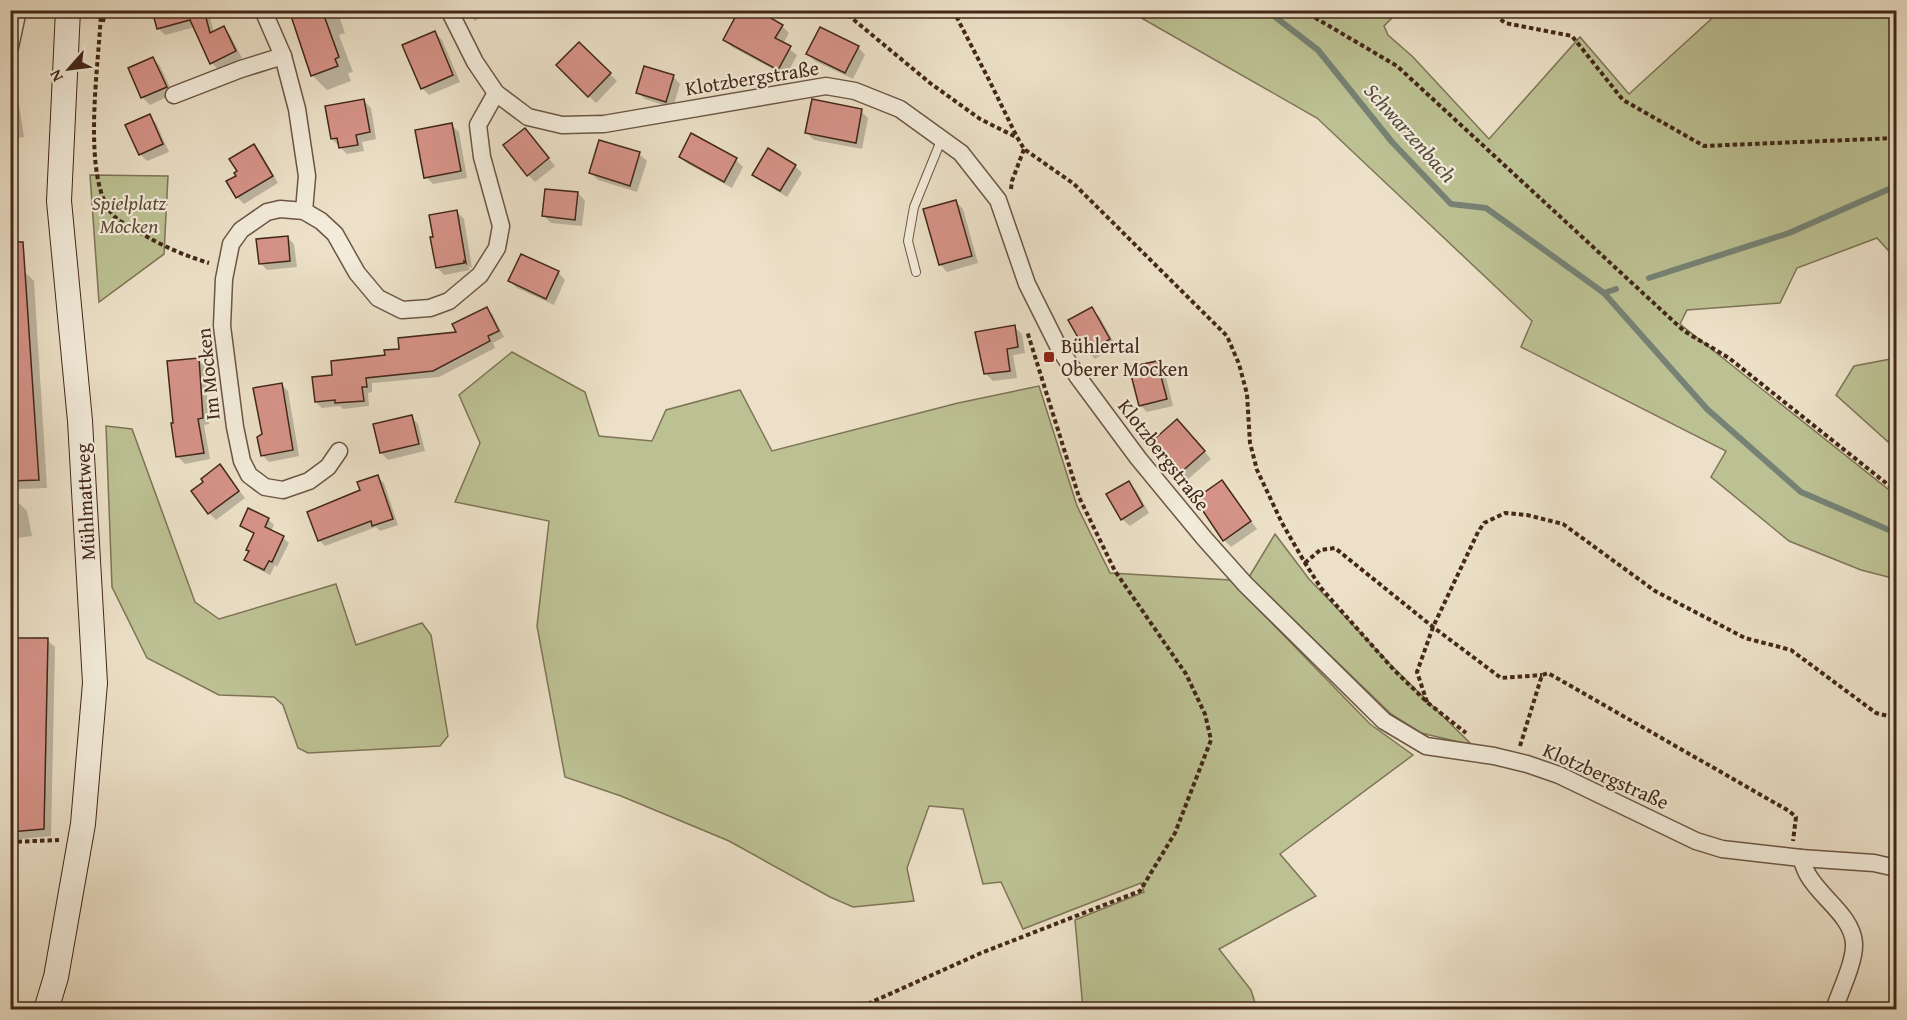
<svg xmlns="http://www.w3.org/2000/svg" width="1907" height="1020" font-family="'Gentium Book Plus',serif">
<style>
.green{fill:#bcc193;stroke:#7f7456;stroke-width:1.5}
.shadow{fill:#0003}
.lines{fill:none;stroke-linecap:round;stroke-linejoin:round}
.stream{stroke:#768275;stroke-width:6}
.building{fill:#d69388;stroke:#422718;stroke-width:1.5}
.service-casing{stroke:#6c5644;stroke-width:10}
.minor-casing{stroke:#6c5644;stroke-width:19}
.secondary-casing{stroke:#422718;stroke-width:26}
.path{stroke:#422718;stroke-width:4;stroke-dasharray:4.5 3;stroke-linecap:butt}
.service{stroke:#f3ecdb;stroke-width:8}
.minor{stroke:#f3ecdb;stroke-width:16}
.secondary{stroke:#f3ecdb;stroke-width:24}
.poi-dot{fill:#8f2418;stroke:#f3ecdb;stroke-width:2}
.labels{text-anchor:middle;stroke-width:4.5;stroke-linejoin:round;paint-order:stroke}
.street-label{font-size:20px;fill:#422718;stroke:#f3ecdb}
.park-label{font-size:20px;font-style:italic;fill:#604e37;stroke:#f3ecdb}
.poi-label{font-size:20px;fill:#422718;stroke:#f3ecdb;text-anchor:start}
.water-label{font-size:21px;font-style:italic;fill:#584d3f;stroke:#f3ecdb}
</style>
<rect width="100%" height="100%" fill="#ece1c8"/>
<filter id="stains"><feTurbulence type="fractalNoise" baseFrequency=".00333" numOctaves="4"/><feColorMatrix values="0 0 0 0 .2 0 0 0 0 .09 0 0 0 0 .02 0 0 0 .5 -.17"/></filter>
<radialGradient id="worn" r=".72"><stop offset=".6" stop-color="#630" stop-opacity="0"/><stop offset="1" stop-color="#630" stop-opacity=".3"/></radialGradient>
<!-- green -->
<g class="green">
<polygon points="1129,11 1399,11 1384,26 1388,35 1413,57 1489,139 1580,37 1629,94 1720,11 1896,11 1896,259 1877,238 1797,268 1780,303 1687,310 1680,324 1893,493 1896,494 1896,579 1861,570 1789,541 1711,477 1726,451 1521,347 1532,321 1317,118"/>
<polygon points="90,175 168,176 164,254 99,302"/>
<polygon points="512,352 585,392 599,436 652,441 666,410 740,390 772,451 958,403 1039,386 1077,506 1110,573 1230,580 1370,724 1413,755 1280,854 1316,896 1219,949 1251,990 1257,1009 1083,1009 1075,920 1144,892 1141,883 1023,929 1001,882 983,884 963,809 929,806 907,868 914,901 853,907 830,897 729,841 621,796 565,777 537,626 549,521 455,502 480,443 459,395"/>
<polygon points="1896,358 1896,449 1836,395 1854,366"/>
<polygon points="106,426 132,429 195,602 219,619 336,584 356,645 422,623 431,635 448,736 440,746 308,753 298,748 283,705 274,697 219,695 147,658 112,587"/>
<polygon points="1275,534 1309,579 1390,664 1472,745 1421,733 1391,714 1249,577"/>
</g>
<!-- shadow -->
<g class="shadow">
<polygon points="154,10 208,10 214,33 224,28 230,35 242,58 219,70 212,63 195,27 165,35 158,28"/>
<polygon points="290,10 337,10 345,33 339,35 353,72 348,73 351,81 327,90 312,75"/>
<polygon points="466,10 494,10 475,21"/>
<polygon points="782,26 789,33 783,44 797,55 786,76 732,47 725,40"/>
<polygon points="435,33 442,40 460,82 429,95 422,88"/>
<polygon points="579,44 617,81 596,103 558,65"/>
<polygon points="858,47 865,55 853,79 815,61 808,54"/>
<polygon points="153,58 160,66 173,94 150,105 142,97 130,69"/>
<polygon points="673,76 680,84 673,108 645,99 638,92"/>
<polygon points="10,97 19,105 24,137 10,139"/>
<polygon points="364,101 371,108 376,139 362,142 364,151 347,154 332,139"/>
<polygon points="861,111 868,118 862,149 814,140 807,133"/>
<polygon points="149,116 156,123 169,152 147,161 140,154"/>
<polygon points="451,125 459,132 467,178 433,184 426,177"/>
<polygon points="692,135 736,160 743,167 732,188 688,164 680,157"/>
<polygon points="532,137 555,166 535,182 528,175"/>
<polygon points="254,146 260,152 278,183 244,204 237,197 228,182 238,176"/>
<polygon points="639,154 647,161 637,192 598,180 591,173"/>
<polygon points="795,166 802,173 787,197 761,181 754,174"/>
<polygon points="578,193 585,201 582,226 551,223 544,216"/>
<polygon points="955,201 963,209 978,263 947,272 940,264"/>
<polygon points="457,212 464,219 472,268 468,266 470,270 444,275 437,267"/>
<polygon points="287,237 294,244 297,267 267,270 260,263"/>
<polygon points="10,267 25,272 34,281 47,488 17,489 10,483"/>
<polygon points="558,272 565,280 554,305 517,288 510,281"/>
<polygon points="487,308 493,315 504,337 493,343 495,348 439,377 372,383 372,392 368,393 369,406 343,409 340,406 322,408 316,402 334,376 401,350 458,333"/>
<polygon points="1091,309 1099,316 1116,346 1095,359 1088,352"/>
<polygon points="1014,327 1022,334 1025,353 1013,355 1017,378 993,381 986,374"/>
<polygon points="198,360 205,367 209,424 204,425 210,459 185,464 178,457"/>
<polygon points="1157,362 1164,369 1173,406 1147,412 1140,405"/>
<polygon points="281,384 288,391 299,456 269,462 262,455 263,435"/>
<polygon points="411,417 418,424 425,451 388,460 381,453"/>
<polygon points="1184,428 1211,459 1186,481 1179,474"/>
<polygon points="220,466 245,498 216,520 209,513"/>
<polygon points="377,477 384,483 398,525 380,531 376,527 325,546 319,540 362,491"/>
<polygon points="1222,482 1257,529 1231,547 1224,540"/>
<polygon points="1129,483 1136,490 1149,513 1130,526 1122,519"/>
<polygon points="20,504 27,511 32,536 17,538 10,532 10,506"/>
<polygon points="268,519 274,525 271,531 283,538 289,543 277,567 275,565 270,575 252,566 246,560 255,535 242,525"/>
<polygon points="10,639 47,640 55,647 51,836 10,840"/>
</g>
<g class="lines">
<!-- stream -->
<g class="stream">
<polyline points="1266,10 1318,50 1392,142 1451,204 1486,208 1604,293"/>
<polyline points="1649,278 1789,233 1896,186"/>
<polyline points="1616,289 1604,293 1707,409 1801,492 1896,533"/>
</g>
</g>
<!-- building -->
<g class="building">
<polygon points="152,10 204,10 210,33 224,26 236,51 210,64 190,20 157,29"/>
<polygon points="289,10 322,10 339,57 335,59 338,66 311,76"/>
<polygon points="739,10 757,10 783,25 775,38 791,46 778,70 723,40"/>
<polygon points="820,27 859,46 845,73 806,54"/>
<polygon points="435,31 453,75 421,89 402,45"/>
<polygon points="579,42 611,73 588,97 556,65"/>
<polygon points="153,57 167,87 141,98 128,68"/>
<polygon points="644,66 674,75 666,102 636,93"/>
<polygon points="364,99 370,132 356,135 358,145 339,148 337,138 331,139 325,106"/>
<polygon points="812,99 862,109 856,143 805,133"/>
<polygon points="150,114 163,144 139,155 125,125"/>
<polygon points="452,123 461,171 424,178 415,130"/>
<polygon points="525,128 549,158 527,176 503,145"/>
<polygon points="691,133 737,158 724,182 679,157"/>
<polygon points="599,140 640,152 630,186 589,173"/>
<polygon points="254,144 273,176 236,198 226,181 236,176 234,173 237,171 229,159"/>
<polygon points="768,148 796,165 780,191 752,175"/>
<polygon points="545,189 578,192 575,220 542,216"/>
<polygon points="956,200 972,256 939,265 923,209"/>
<polygon points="457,210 466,263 464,261 464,263 436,268 430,237 433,237 429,215"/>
<polygon points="288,236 290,261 259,264 256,239"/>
<polygon points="10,242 23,242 39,480 10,481"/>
<polygon points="521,254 559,271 546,299 508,281"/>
<polygon points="487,307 499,331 488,336 490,341 433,371 366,378 367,387 362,387 364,401 335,403 335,400 315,402 312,377 332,375 331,361 385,355 384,350 399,349 398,338 456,332 452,324"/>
<polygon points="1092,307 1110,339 1087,353 1068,320"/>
<polygon points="1015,325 1018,347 1007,349 1010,371 984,374 975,332"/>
<polygon points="199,358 203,418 198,419 204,453 176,457 171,423 173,423 167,361"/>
<polygon points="1157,361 1167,399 1139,406 1129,367"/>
<polygon points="282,383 293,450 261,456 257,437 262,434 253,388"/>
<polygon points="412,415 419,444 380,453 373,424"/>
<polygon points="1177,419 1205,451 1178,475 1150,443"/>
<polygon points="220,464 239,491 208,514 191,491 203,482 201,479"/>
<polygon points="378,475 393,519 372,526 371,521 318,541 307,512 360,490 357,482"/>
<polygon points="1222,480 1251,521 1223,541 1195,499"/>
<polygon points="1129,481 1143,506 1121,520 1106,494"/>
<polygon points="248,508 269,518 265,527 284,536 272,562 269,561 264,570 244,560 249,551 246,550 254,533 240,526"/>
<polygon points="10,638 48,638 44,829 10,832"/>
</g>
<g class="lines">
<!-- service casing -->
<g class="service-casing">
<polyline id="service" points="916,272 908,241 914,207 942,138"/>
</g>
<!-- minor casing -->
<g class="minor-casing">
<g id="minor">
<polyline points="263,10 283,56 297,109 307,176 304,211"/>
<polyline points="449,10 475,62 496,93 528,117 562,125 604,124 826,86 855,91 900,109 961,153 998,200 1027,284 1059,348 1078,377 1138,458 1204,538 1245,584 1384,721 1426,746 1494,756 1527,764 1559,775 1696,841 1722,849 1801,858 1874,863 1896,868"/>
<polyline points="10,47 18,10"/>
<polyline points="174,95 241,69 283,56"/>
<polyline points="339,451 328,467 309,481 283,490 265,487 249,475 242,461 235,427 222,326 224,279 231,244 241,230 267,212 280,209 304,211 321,221 335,234 357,273 378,298 402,310 430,308 449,301 480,275 497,248 501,226 482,157 478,125 496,93"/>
<path d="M1801 858C1803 864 1805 870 1808 875 1821 898 1852 916 1854 943 1855 962 1840 991 1834 1010"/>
</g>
</g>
<!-- secondary casing -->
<g class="secondary-casing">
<polyline id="secondary" points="46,1010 56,977 83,824 95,683 80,421 59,201 68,10"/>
</g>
<!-- path -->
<g class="path">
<path d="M101 10C100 58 79 183 115 217 120 222 128 225 134 229 158 244 182 255 209 263"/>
<polyline points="842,10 930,83 980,119 1016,137"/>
<polyline points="953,10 990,82 1017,137 1024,149 1074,184 1227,336 1239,364 1247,394 1250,443 1257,470 1282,523 1305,563 1321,588 1394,670 1428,703 1466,733"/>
<polyline points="1302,10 1397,66 1684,331 1729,358 1896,491"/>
<polyline points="1489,10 1505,23 1572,36 1623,100 1704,146 1896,138"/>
<polyline points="103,22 105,10"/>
<polyline points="1011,189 1012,181 1024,149"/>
<polyline points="1305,563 1320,550 1335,548 1433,627 1501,678 1542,675"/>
<polyline points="1427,702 1417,672 1433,627 1478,532 1484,523 1505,513 1527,515 1563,524 1655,591 1745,638 1791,650 1876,713 1896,718"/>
<polyline points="1520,746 1542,675 1548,673 1789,811 1796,817 1793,841"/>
<polyline points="10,842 59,840"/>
<polyline points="854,1010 981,953 1140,891 1175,833 1211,740 1205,714 1186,674 1115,571 1079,497 1027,331"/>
</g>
<!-- service -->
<use href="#service" class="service"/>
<!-- minor -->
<use href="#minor" class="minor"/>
<!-- secondary -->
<use href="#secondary" class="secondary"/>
</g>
<!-- markers -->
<rect class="poi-dot" x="1043" y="351" width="12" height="12" rx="3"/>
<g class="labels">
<!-- street labels -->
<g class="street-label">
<text transform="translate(752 78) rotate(-9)" y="7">Klotzbergstraße</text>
<text transform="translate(208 374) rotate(-96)" y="7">Im Mocken</text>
<text transform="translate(1164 455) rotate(52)" y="7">Klotzbergstraße</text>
<text transform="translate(85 502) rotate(-93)" y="7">Mühlmattweg</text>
<text transform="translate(1606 776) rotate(24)" y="7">Klotzbergstraße</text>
</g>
<!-- park labels -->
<g class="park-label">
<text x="129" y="210">Spielplatz<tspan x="129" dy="23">Mocken</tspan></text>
</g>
<!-- poi labels -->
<g class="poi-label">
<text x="1061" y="353">Bühlertal<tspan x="1061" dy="23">Oberer Mocken</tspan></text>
</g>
<!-- water labels -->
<g class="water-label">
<text transform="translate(1410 133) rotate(48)" y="7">Schwarzenbach</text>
</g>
</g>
<!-- margin -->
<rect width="1907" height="1020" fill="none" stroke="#ece1c8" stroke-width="36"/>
<rect x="12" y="12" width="1883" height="996" fill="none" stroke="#422718" stroke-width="3"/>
<rect x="18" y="18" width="1871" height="984" fill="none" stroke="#422718" stroke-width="1.5"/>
<!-- north arrow -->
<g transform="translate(69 69) rotate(242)" stroke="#f3ecdb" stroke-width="4.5" paint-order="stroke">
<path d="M0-4.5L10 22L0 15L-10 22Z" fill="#422718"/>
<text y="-9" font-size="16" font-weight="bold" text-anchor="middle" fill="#422718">N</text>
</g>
<rect width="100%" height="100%" filter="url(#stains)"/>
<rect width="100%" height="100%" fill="url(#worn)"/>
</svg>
